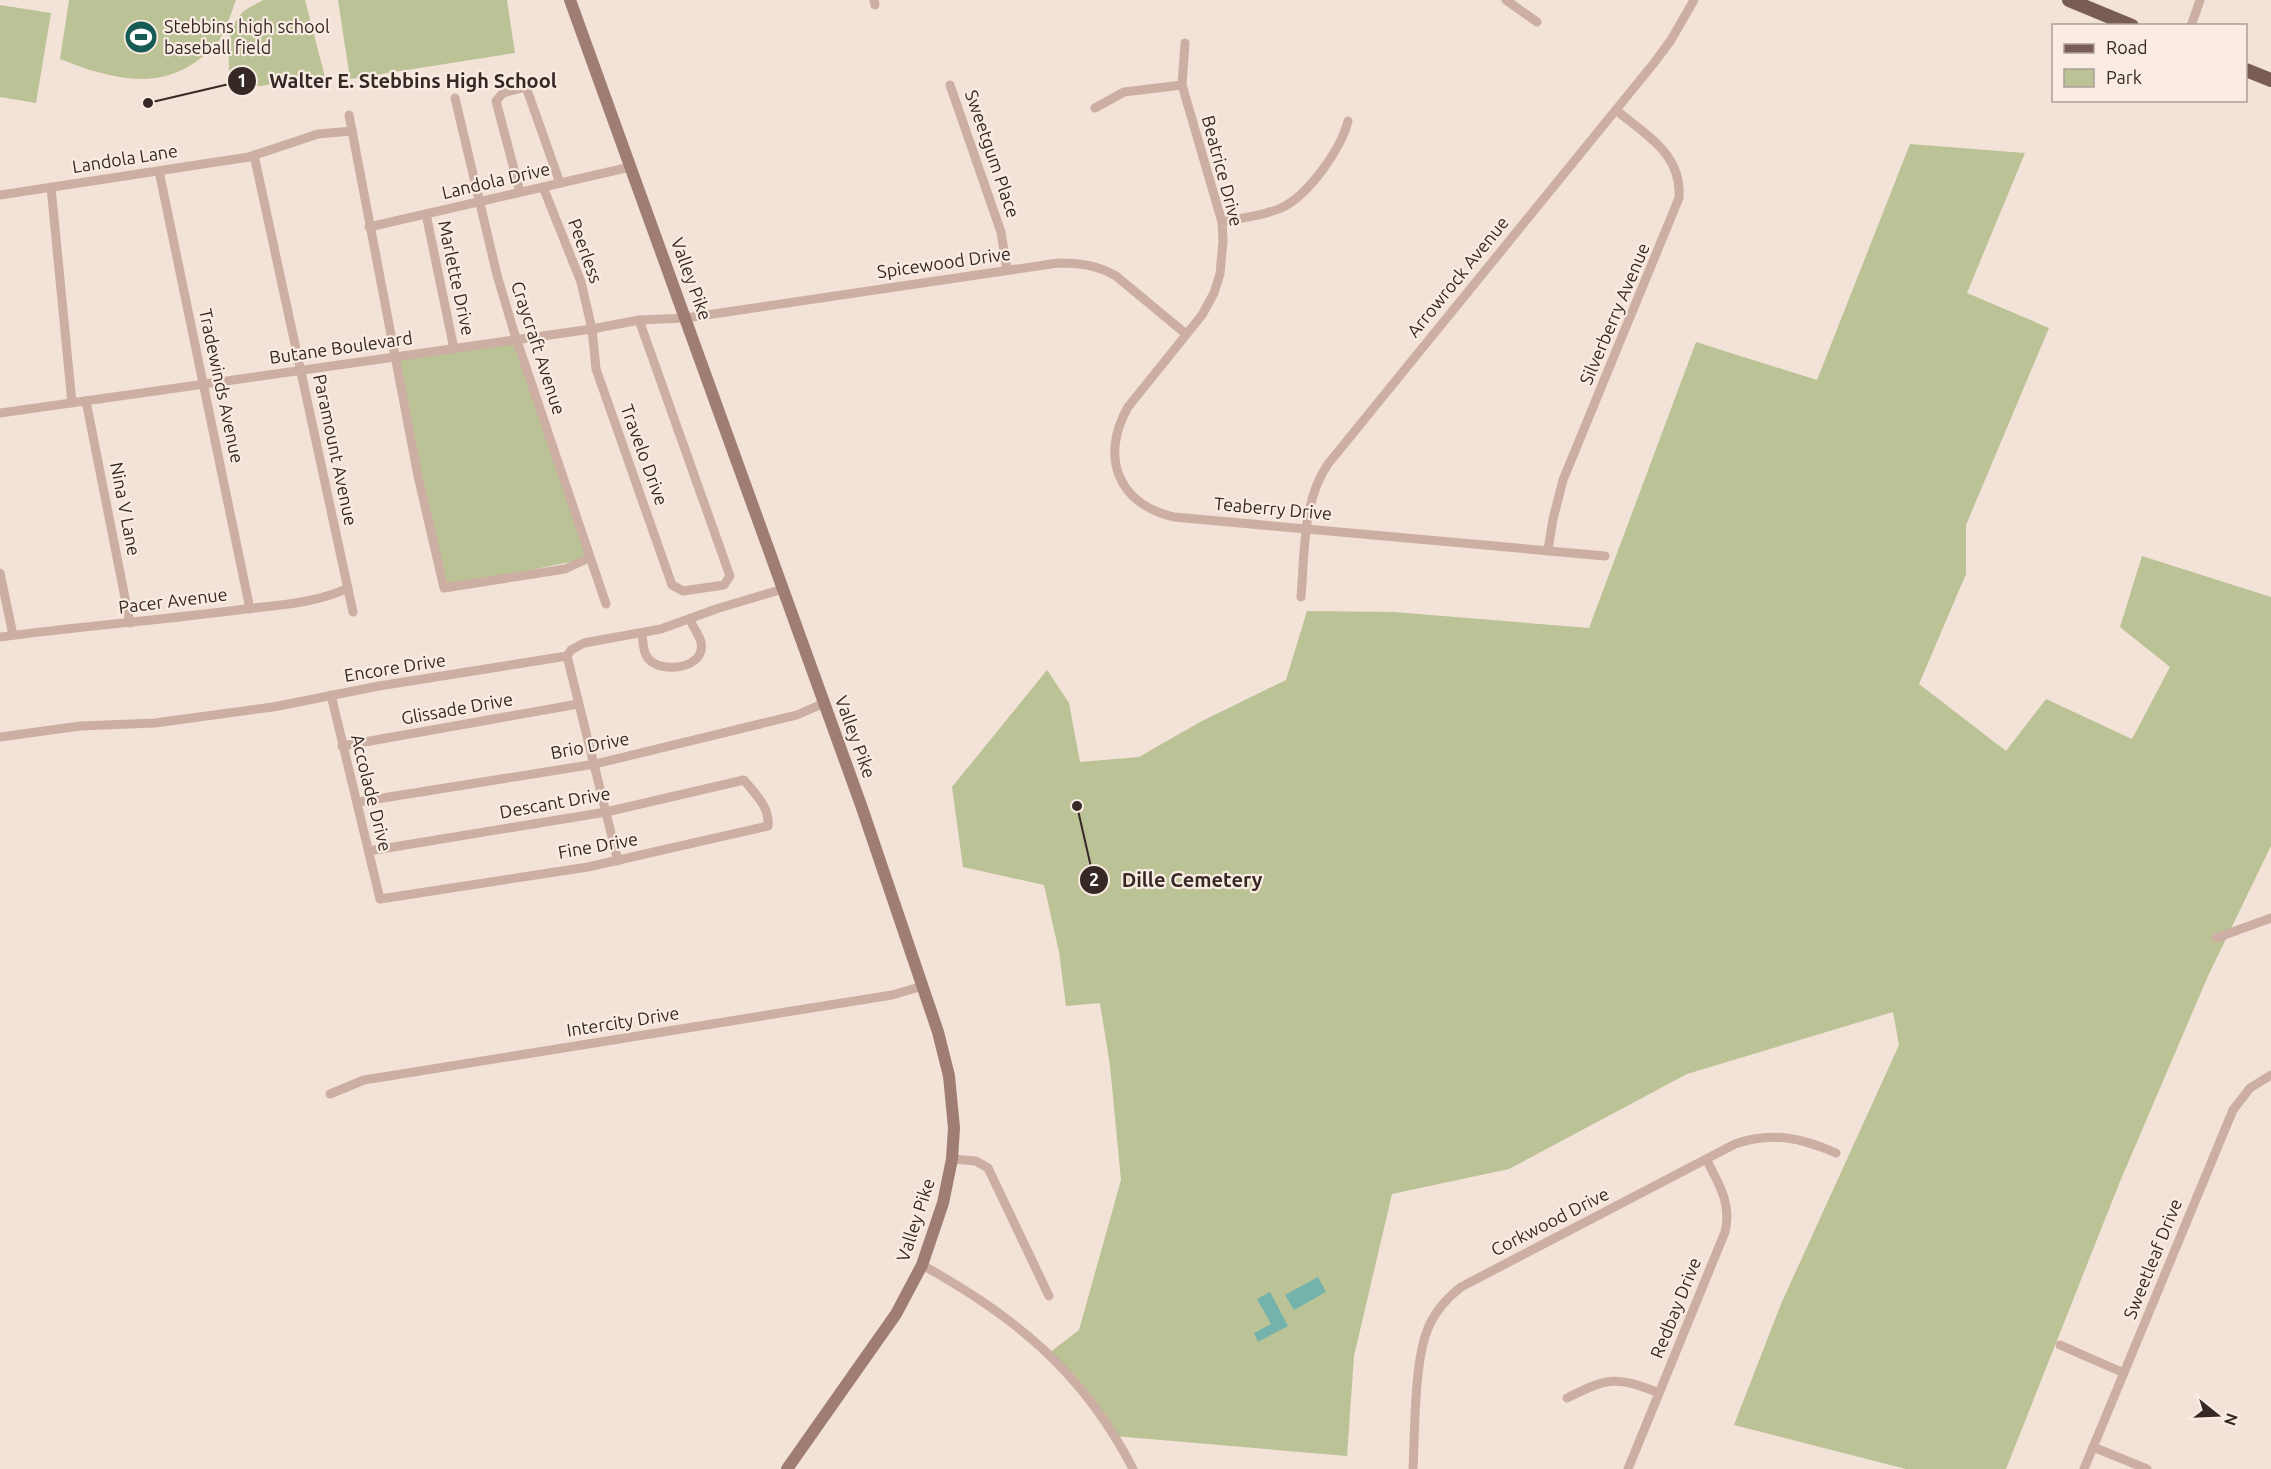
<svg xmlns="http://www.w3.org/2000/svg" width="2271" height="1469" font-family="Ubuntu,sans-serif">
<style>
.green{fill:#bbc396}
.water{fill:#74b2ac}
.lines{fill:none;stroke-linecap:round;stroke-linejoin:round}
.street{stroke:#ccafa2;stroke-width:9}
.secondary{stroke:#a07d73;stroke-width:12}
.primary{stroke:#795c55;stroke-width:14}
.labels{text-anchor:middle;stroke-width:4.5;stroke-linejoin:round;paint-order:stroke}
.poi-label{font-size:18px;fill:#362825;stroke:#fbece3;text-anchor:start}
.street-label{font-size:18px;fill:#362825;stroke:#fbece3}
.leader{fill:none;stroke:#362825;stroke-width:2}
.callout-dot{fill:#362825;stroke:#fbece3;stroke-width:2}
.mark-label{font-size:18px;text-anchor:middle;font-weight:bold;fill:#fff}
.callout-label{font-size:20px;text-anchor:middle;font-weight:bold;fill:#362825;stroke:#fbece3;stroke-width:4.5;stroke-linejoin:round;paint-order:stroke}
</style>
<rect width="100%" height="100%" fill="#f3e2d7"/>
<!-- green -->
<g class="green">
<path d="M69 0H236C230 16 224 37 212 50 208 54 201 57 197 61 155 92 105 77 60 59Z"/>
<path d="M263 0H305L325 77 231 90C229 66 223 30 243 12 248 7 257 4 263 0Z"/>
<polygon points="338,0 507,0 515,53 350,79"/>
<polygon points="0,5 51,13 36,103 0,97"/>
<polygon points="1910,144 2025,153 1967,293 2049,328 1966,525 1966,574 1919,684 2006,751 2046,699 2132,739 2170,667 2120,627 2142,556 2271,597 2271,846 2208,976 2119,1184 2006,1469 1906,1469 1734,1425 1781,1304 1899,1045 1893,1012 1687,1074 1509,1169 1392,1194 1354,1356 1347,1456 1114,1436 1049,1353 1079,1330 1121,1180 1110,1066 1100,1003 1066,1006 1059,952 1044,885 963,867 952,787 1047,670 1069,703 1080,762 1139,757 1200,722 1286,680 1307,611 1394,612 1589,628 1696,342 1817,380"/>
<polygon points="517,339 589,558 444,588 397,357"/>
</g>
<!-- water -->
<g class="water">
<polygon points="1318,1277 1326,1292 1294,1310 1285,1295"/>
<polygon points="1270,1292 1288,1326 1258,1342 1254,1333 1271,1324 1257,1299"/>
</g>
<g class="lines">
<!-- street -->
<g class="street">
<polyline points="874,0 875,5"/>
<polyline points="1506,0 1537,22"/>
<polyline points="2191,26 2200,0"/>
<path d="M1185 43 1182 85 1222 222 1223 241 1220 274 1214 293 1202 315 1128 407C1100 456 1117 504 1174 517L1605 556"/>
<polyline points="950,85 1001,232 1007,270"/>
<polyline points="455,98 497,275 514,332 606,604"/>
<polyline points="1095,108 1124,92 1182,85"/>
<polyline points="349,115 418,476 444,588 565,569 589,558"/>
<polyline points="254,155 353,612"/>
<polyline points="159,171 250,609"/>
<polyline points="51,187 72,403"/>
<polyline points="543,187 581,282 592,329 596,369 672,585 683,591 724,585 730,576 639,320"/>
<polyline points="520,192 496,101 503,93 526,87 560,183"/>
<polyline points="0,195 249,157 318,134 352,131"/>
<polyline points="426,214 454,349"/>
<path d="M1222 222C1241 218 1263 216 1281 208 1308 196 1341 149 1348 121"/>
<polyline points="369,227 630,167"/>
<polyline points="86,401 130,623"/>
<path d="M0 413 592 329 639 320 686 318 1058 263C1080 263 1097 265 1116 276L1186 334"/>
<path d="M1548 550 1553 519 1563 480 1679 198C1682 154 1647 136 1616 110"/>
<polyline points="0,573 13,635"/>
<path d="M1301 597C1305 552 1302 502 1328 464L1654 63 1671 40 1694 0"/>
<path d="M642 634C643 641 643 651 647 657 659 675 707 669 701 642 699 635 693 627 690 620"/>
<path d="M0 637C82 626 164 620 245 609 279 605 317 603 348 588"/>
<polyline points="567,656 618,861"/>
<path d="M331 695 380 899 588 867 768 826C770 807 755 794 744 780L606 812 369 851"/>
<polyline points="0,737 80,726 155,723 273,707 379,686 567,656 571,650 584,643 661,629 716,609 783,589"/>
<polyline points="342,746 578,704"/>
<polyline points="358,802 595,764 797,715 824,703"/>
<polyline points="2216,938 2271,918"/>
<polyline points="330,1094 364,1080 892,995 923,986"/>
<polyline points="952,1159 976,1161 988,1168 1049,1296"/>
<path d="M922 1265C1015 1316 1084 1373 1133 1469"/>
<polyline points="2060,1345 2124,1373"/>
<path d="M1567 1398C1609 1377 1616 1376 1659 1393"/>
<polyline points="2093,1447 2147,1469"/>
<path d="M1413 1469C1415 1431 1414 1358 1429 1326 1436 1310 1447 1298 1461 1287L1735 1144C1771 1131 1802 1138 1836 1153"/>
<path d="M1628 1469 1725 1232C1732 1204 1719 1184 1706 1159"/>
<polyline points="2084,1469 2233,1110 2250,1088 2271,1075"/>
</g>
<!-- secondary -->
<polyline class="secondary" points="570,0 861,805 938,1032 949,1076 954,1128 952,1159 943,1203 922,1265 896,1314 787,1469"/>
<!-- primary -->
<g class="primary">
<polyline points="2069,0 2132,26"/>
<polyline points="2246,70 2271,80"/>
</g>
</g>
<!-- icons -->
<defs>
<g id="stadium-disc" transform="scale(1.725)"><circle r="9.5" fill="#175b55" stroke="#fbece3"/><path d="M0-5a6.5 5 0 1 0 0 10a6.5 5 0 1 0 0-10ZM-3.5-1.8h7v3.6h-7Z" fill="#fff"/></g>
</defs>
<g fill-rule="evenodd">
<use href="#stadium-disc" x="141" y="37"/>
</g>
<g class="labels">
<!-- poi labels -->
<g class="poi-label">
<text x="164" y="33">Stebbins high school<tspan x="164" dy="21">baseball field</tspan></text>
</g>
<!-- street labels -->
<g class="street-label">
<text transform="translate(992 154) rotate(71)" y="6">Sweetgum Place</text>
<text transform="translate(125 159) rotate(-9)" y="6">Landola Lane</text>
<text transform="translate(1222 171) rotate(75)" y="6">Beatrice Drive</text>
<text transform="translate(496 181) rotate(-13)" y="6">Landola Drive</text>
<text transform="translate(585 251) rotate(70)" y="6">Peerless</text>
<text transform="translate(944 263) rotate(-8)" y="6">Spicewood Drive</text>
<text transform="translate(1458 277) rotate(-51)" y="6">Arrowrock Avenue</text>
<text transform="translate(456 278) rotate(78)" y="6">Marlette Drive</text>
<text transform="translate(691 279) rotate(70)" y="6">Valley Pike</text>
<text transform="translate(1615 314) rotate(-67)" y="6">Silverberry Avenue</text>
<text transform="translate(341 348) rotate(-8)" y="6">Butane Boulevard</text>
<text transform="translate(538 348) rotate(72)" y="6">Craycraft Avenue</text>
<text transform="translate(221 386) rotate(78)" y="6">Tradewinds Avenue</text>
<text transform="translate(335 450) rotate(78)" y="6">Paramount Avenue</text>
<text transform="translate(644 455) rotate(70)" y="6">Travelo Drive</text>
<text transform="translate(125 509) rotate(79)" y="6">Nina V Lane</text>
<text transform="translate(1273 509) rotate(5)" y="6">Teaberry Drive</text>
<text transform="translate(173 601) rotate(-7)" y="6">Pacer Avenue</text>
<text transform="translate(395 668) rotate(-9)" y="6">Encore Drive</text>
<text transform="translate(457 709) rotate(-10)" y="6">Glissade Drive</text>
<text transform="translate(855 737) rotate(70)" y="6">Valley Pike</text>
<text transform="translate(590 746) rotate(-11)" y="6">Brio Drive</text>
<text transform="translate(371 793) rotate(76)" y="6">Accolade Drive</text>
<text transform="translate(555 803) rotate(-10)" y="6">Descant Drive</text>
<text transform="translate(598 846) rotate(-10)" y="6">Fine Drive</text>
<text transform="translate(623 1022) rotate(-9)" y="6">Intercity Drive</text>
<text transform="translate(916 1220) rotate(-72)" y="6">Valley Pike</text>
<text transform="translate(1550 1222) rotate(-27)" y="6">Corkwood Drive</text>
<text transform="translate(2153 1259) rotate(-68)" y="6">Sweetleaf Drive</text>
<text transform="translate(1676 1308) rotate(-68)" y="6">Redbay Drive</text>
</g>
</g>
<!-- callouts -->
<path class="leader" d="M148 103L242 81M1077 806L1094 880"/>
<g class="callout-dot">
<circle cx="148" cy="103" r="6"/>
<circle cx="1077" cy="806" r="6"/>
<circle cx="242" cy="81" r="15"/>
<circle cx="1094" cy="880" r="15"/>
</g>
<g class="mark-label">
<text x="242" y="87">1</text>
<text x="1094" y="886">2</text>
</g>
<g class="callout-label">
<text x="413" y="88">Walter E. Stebbins High School</text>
<text x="1192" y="887">Dille Cemetery</text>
</g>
<!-- legend -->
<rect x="2052" y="24" width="195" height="78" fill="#fbece3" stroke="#ac9e97" stroke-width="1.5"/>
<rect x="2064" y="44" width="30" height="9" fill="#795c55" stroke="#ac9e97" stroke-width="1.5"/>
<text x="2106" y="54" font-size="18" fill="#362825">Road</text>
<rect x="2064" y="69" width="30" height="18" fill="#bbc396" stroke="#ac9e97" stroke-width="1.5"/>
<text x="2106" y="84" font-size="18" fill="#362825">Park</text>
<!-- north arrow -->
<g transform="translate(2217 1415) rotate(108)" stroke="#fbece3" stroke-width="4.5" paint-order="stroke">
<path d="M0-4.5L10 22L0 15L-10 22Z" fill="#362825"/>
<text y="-9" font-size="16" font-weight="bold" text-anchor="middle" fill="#362825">N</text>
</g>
</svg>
